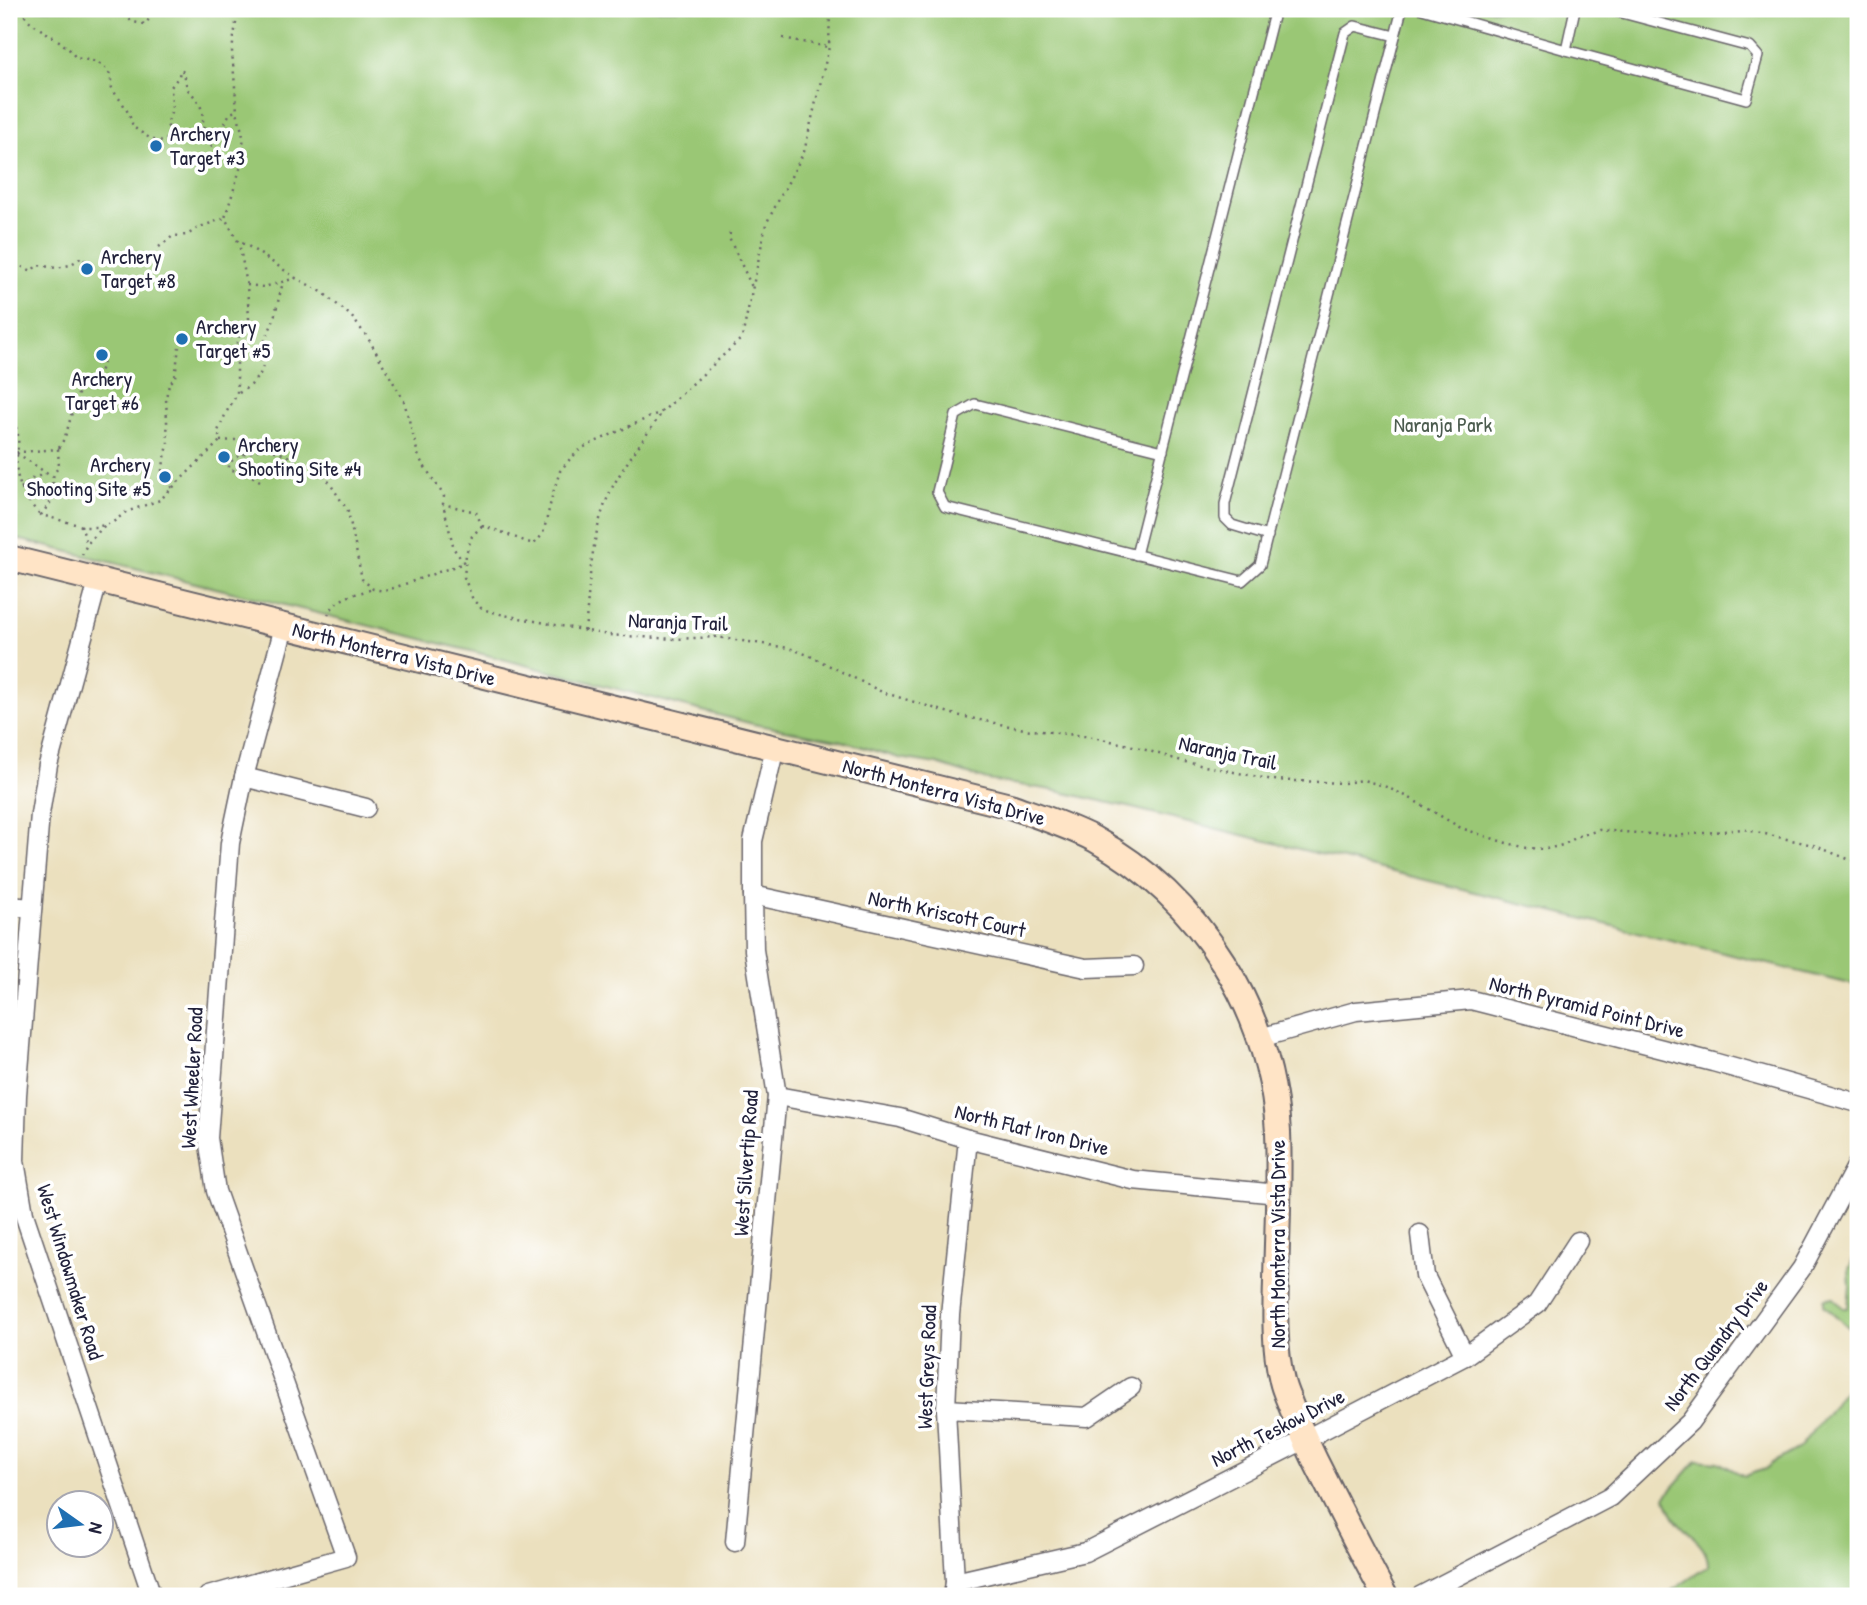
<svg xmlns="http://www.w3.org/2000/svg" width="1867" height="1605" font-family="'Patrick Hand',sans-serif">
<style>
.green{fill:#9ac775;stroke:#5e7458;stroke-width:2}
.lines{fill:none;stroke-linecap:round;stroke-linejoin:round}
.lane-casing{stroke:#686469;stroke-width:12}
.street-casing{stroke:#686469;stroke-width:21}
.secondary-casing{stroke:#686469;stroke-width:28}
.path{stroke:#686469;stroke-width:2.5;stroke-dasharray:2 5;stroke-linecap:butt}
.lane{stroke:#fff;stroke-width:9}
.street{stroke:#fff;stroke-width:18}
.secondary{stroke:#ffe4c6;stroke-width:24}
.poi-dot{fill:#1f6fb2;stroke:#fff;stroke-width:2.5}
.labels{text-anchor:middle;stroke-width:7;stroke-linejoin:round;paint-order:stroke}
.poi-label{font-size:21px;fill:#22223b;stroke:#fff;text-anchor:start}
.park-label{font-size:21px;fill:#4c5c4f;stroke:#fff}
.street-label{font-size:21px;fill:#22223b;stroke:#fff}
</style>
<rect width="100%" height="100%" fill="#fff"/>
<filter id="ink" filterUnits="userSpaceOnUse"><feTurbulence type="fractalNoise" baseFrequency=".0143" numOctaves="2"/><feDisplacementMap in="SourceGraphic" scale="14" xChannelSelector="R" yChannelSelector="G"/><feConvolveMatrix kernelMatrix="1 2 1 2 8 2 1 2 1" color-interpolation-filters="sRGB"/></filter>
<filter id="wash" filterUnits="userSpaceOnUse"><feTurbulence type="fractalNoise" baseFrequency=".00686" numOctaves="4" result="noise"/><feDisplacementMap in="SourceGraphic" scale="28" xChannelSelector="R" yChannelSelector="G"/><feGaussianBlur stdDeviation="1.57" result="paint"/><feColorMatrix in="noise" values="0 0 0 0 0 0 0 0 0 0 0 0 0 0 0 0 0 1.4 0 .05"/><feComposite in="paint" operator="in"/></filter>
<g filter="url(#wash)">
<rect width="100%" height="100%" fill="#ebe0be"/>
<!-- green -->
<g class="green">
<polygon points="9,9 1858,9 1858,986 1132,808 1052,790 987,780 937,764 899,758 842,741 753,724 471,651 9,537"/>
<polygon points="1858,1249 1858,1331 1856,1334 1824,1305 1824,1299 1833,1297 1843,1308 1848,1308 1850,1286 1849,1269"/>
<path d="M1858 1374V1596H1664L1708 1566C1709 1545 1686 1534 1675 1518 1671 1512 1668 1504 1665 1497L1697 1460 1718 1462 1744 1476 1765 1469 1772 1463 1799 1448Z"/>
</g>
</g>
<g filter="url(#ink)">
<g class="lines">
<!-- lane casing -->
<g class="lane-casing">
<g id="lane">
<polyline points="1422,9 1566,50 1575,9"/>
<polyline points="1566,50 1746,99 1758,56 1750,47 1607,9"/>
<polyline points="1163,451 975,404 956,415 937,492 945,507 1242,581 1260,565 1402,9"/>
<polyline points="1268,536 1232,525 1225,518 1225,504 1345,33 1355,26 1395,36"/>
<polyline points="1136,555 1275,9"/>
</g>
</g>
<!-- street casing -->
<g class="street-casing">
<g id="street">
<polyline points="98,581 48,765 40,814 17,1095 15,1161 24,1214 152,1596"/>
<polyline points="244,777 366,808"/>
<polyline points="753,895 1086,968 1134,966"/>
<polyline points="9,906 32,908"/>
<polyline points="1260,1038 1356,1011 1471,1000 1713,1062 1858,1103"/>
<polyline points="777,1096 900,1118 968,1139 1133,1180 1278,1194"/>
<polyline points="1420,1234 1425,1276 1465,1356"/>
<polyline points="946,1409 1087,1417 1131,1387"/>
<polyline points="735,1542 777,1096 754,950 753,895 753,841 775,747"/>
<polyline points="955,1582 1085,1552 1304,1440 1465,1356 1537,1304 1578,1241"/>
<polyline points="208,1596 346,1557 216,1191 208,1138 230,843 244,777 284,627"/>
<polyline points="953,1596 955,1582 946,1409 950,1315 968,1139"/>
<polyline points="1420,1596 1610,1497 1690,1422 1802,1268 1858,1163"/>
</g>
</g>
<!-- secondary casing -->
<g class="secondary-casing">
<path id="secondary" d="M9 558 1010 806C1038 816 1067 825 1094 839 1200 897 1271 1012 1278 1132 1280 1181 1277 1231 1276 1281 1275 1314 1274 1348 1282 1381 1284 1390 1288 1398 1291 1406 1301 1431 1312 1455 1324 1478 1344 1518 1364 1557 1385 1596"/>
</g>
<!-- path -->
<g class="path">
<path d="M21 9C28 26 51 33 64 45 69 48 72 53 76 58 88 60 104 61 110 75 112 81 110 87 114 92 123 103 130 113 133 127 143 133 154 144 166 141L170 130 167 125 172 110 171 87 179 76 180 70 184 72 187 89C212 112 197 119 208 145L212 146C221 137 224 124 230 113L236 111"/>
<polyline points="120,9 132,22 146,24 150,17 149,9"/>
<polyline points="238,9 232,51 237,111 243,136 244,156 225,218 239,243 245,244 296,278 322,292 351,316 368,338 404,401 419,458 444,496 443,504 476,512 482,526"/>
<polyline points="783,38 828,47"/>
<polyline points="730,233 729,238 752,287"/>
<polyline points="159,247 173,236 187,235 200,227 225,218"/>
<polyline points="9,261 32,271 37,265 57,268 70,265 82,257 85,261"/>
<polyline points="247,285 264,287 296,278"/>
<polyline points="239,393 251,385 260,374 263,366 260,352 273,322 283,282"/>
<path d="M9 415C26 437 14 449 17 473 20 490 29 504 41 515"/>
<polyline points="220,441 235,440 256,443 297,460 323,473 348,511 362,579 373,589 385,591 464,563 454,549 443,504"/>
<path d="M59 448C71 429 70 409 80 390 88 373 99 384 103 362"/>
<path d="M9 453 58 449 59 467C49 477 54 485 53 499L41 515 86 527H96L112 523 126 512 160 500 220 441 218 431 226 413 237 394V340L249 319 247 285 239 243"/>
<polyline points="17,453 52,477"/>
<path d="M260 481 250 475 229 469V464C237 453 253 453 265 447"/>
<polyline points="21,488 33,478 45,474"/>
<polyline points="172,488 163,480 162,470 168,445 166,397 169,385 175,377 179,347"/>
<polyline points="81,525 86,542"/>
<polyline points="482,526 472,536 466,554 464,577 473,600 482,609 504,615 608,635 675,639 716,637 789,648 808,655 882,692 956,715 1024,729 1093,737 1133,746 1185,762 1273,780 1344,783 1363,780 1384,786 1408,797 1461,828 1503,842 1527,848 1546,849 1563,845 1579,836 1599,830 1675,836 1743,829 1813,845 1858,863"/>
<path d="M482 526C500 530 516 539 534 544L543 534 553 493 560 471 570 459 582 448 663 411 742 338 766 224 804 152 829 47 830 9"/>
<polyline points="82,555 87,544 105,525"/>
<path d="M328 615C337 596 354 595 373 589"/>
<path d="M585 631C590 583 590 532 612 488 625 463 647 435 663 411"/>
</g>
<!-- lane -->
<use href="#lane" class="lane"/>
<!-- street -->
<use href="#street" class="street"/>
<!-- secondary -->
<use href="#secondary" class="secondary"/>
</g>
</g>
<!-- markers -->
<g class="poi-dot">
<circle cx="156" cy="146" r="7"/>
<circle cx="87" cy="269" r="7"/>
<circle cx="182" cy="339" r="7"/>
<circle cx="102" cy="355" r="7"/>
<circle cx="224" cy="457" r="7"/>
<circle cx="165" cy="477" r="7"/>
</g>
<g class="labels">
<!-- poi labels -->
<g class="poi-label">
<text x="170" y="141">Archery<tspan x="170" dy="24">Target #3</tspan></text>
<text x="101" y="264">Archery<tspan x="101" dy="24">Target #8</tspan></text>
<text x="196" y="334">Archery<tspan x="196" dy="24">Target #5</tspan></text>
<text x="102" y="386" text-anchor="middle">Archery<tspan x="102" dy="24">Target #6</tspan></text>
<text x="238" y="452">Archery<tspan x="238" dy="24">Shooting Site #4</tspan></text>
<text x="151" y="472" text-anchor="end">Archery<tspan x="151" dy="24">Shooting Site #5</tspan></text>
</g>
<!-- park labels -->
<g class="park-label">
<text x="1443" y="432">Naranja Park</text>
</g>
<!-- street labels -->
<g class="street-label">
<text transform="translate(678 622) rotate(2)" y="7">Naranja Trail</text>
<text transform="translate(394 654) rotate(14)" y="7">North Monterra Vista Drive</text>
<text transform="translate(1228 753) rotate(12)" y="7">Naranja Trail</text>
<text transform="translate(944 792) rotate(15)" y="7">North Monterra Vista Drive</text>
<text transform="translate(947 914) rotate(12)" y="7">North Kriscott Court</text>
<text transform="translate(1587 1007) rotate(14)" y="7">North Pyramid Point Drive</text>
<text transform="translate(192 1078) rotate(-87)" y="7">West Wheeler Road</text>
<text transform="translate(1032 1130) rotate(14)" y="7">North Flat Iron Drive</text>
<text transform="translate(746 1163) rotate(-86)" y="7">West Silvertip Road</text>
<text transform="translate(1278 1244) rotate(-90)" y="7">North Monterra Vista Drive</text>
<text transform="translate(70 1272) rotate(73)" y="7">West Windowmaker Road</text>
<text transform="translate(1716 1345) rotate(-53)" y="7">North Quandry Drive</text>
<text transform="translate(927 1367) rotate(-88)" y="7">West Greys Road</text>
<text transform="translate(1278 1428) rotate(-27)" y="7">North Teskow Drive</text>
</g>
</g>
<!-- margin -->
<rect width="1867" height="1605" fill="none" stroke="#fff" stroke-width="35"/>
<!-- north arrow -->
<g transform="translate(80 1524) rotate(104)"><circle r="33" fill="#ffffff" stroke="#a7a7b1" stroke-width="2"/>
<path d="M0-5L12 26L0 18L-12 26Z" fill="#1f6fb2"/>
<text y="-10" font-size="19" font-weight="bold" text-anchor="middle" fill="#22223b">N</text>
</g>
</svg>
